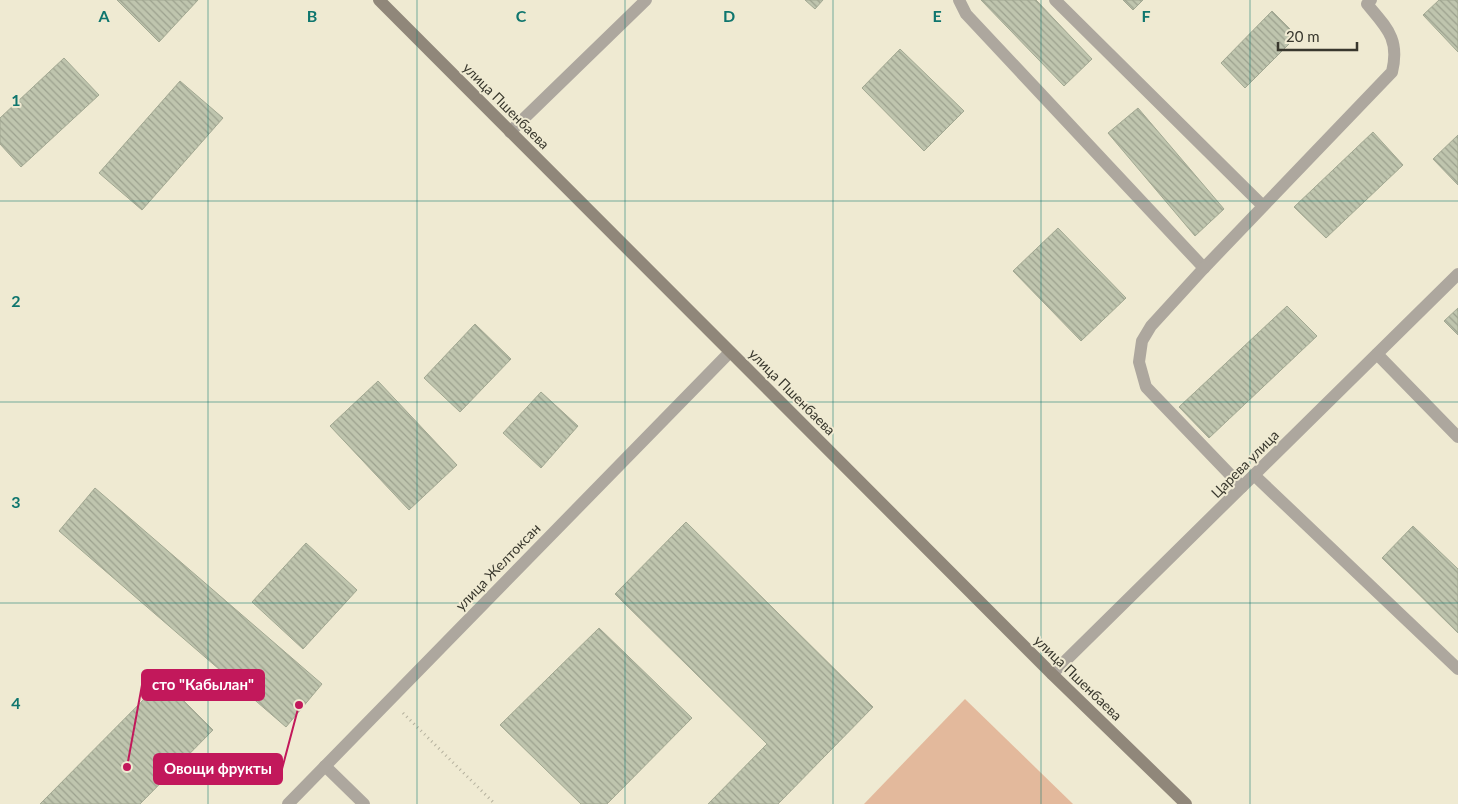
<svg xmlns="http://www.w3.org/2000/svg" width="1458" height="804" font-family="Lato,sans-serif">
<style>
.pitch{fill:#e3b99c}
.building{fill:url(#building-back-hatch);stroke:#a2a892}
.lines{fill:none;stroke-linecap:round;stroke-linejoin:round}
.path{stroke:#b5b19e;stroke-width:3;stroke-dasharray:1 4;stroke-linecap:butt}
.lane{stroke:#ada79e;stroke-width:12}
.street{stroke:#ada79e;stroke-width:12}
.secondary{stroke:#90877a;stroke-width:12}
.grid{fill:none;stroke:#0f766e;stroke-width:1;stroke-opacity:0.55}
.labels{text-anchor:middle;stroke-width:4;stroke-linejoin:round;paint-order:stroke}
.street-label{font-size:14px;fill:#38372d;stroke:#efead2}
.grid-label{font-size:16px;text-anchor:middle;font-weight:bold;fill:#0f766e;stroke:#efead2;stroke-width:4;stroke-linejoin:round;paint-order:stroke}
.leader{fill:none;stroke:#c2185b;stroke-width:2}
.callout-dot{fill:#c2185b;stroke:#efead2;stroke-width:2}
.callout{fill:#c2185b;stroke:#c2185b;stroke-width:2}
.callout-label{font-size:15px;text-anchor:middle;font-weight:bold;fill:#fff}
</style>
<defs>
<pattern id="building-back-hatch" width="6" height="6" patternUnits="userSpaceOnUse" patternTransform="scale(1.25)"><rect width="6" height="6" fill="#bfc5ae"/><path d="M-1 5l2 2M0 0l6 6M5-1l2 2" fill="none" stroke="#9ca18e"/></pattern>
</defs>
<rect width="100%" height="100%" fill="#efead2"/>
<!-- pitch -->
<polygon class="pitch" points="965,699 1073,804 864,804"/>
<!-- building -->
<g class="building">
<polygon points="117,0 198,0 159,42"/>
<polygon points="805,0 823,0 815,9"/>
<polygon points="981,0 1036,0 1092,59 1064,86"/>
<polygon points="1123,0 1143,0 1133,10"/>
<polygon points="1439,0 1458,0 1458,52 1423,15"/>
<polygon points="1272,11 1297,36 1245,88 1221,63"/>
<polygon points="900,49 964,111 924,151 862,88"/>
<polygon points="64,58 99,95 21,167 0,144 0,118"/>
<polygon points="180,81 223,118 142,210 99,173"/>
<polygon points="1138,108 1224,209 1195,236 1108,133"/>
<polygon points="1373,132 1403,165 1326,238 1294,207"/>
<polygon points="1458,135 1458,185 1433,159"/>
<polygon points="1058,228 1126,298 1081,341 1013,271"/>
<polygon points="1287,306 1317,336 1209,438 1179,407"/>
<polygon points="1458,308 1458,335 1444,321"/>
<polygon points="475,324 511,359 460,412 424,378"/>
<polygon points="378,381 457,465 409,510 330,426"/>
<polygon points="541,392 578,426 541,468 503,433"/>
<polygon points="95,488 322,684 286,727 59,531"/>
<polygon points="686,522 873,707 778,804 708,804 767,744 615,594"/>
<polygon points="1413,526 1458,569 1458,633 1382,558"/>
<polygon points="306,543 357,590 303,649 252,602"/>
<polygon points="599,628 692,718 607,804 581,804 500,725"/>
<polygon points="163,680 213,730 140,804 40,804"/>
</g>
<g class="lines">
<!-- path -->
<polyline class="path" points="403,713 495,804"/>
<!-- lane -->
<g class="lane">
<polyline points="959,0 966,14 1204,268"/>
<polyline points="1055,0 1263,206"/>
<polyline points="1377,354 1458,437"/>
<polyline points="1254,475 1458,669"/>
<path d="M1242 487 1146 387 1139 362 1142 341 1151 326 1204 268 1392 72C1400 39 1387 28 1367 4L1371 0"/>
<polyline points="1052,674 1458,274"/>
<polyline points="325,766 364,804"/>
</g>
<!-- street -->
<g class="street">
<polyline points="510,132 646,0"/>
<polyline points="288,804 730,352"/>
</g>
<!-- secondary -->
<polyline class="secondary" points="379,0 1052,674 1186,804"/>
</g>
<!-- grid -->
<path class="grid" d="M208 0V804M417 0V804M625 0V804M833 0V804M1041 0V804M1250 0V804M0 201H1458M0 402H1458M0 603H1458"/>
<g class="labels">
<!-- street labels -->
<g class="street-label">
<text transform="translate(506 106) rotate(45)" y="5">улица Пшенбаева</text>
<text transform="translate(792 392) rotate(45)" y="5">улица Пшенбаева</text>
<text transform="translate(1245 464) rotate(-45)" y="5">Царева улица</text>
<text transform="translate(498 567) rotate(-46)" y="5">улица Желтоксан</text>
<text transform="translate(1078 678) rotate(44)" y="5">улица Пшенбаева</text>
</g>
</g>
<g class="grid-label">
<text x="104" y="22">A</text>
<text x="312" y="22">B</text>
<text x="521" y="22">C</text>
<text x="729" y="22">D</text>
<text x="937" y="22">E</text>
<text x="1146" y="22">F</text>
<text x="16" y="106">1</text>
<text x="16" y="307">2</text>
<text x="16" y="508">3</text>
<text x="16" y="709">4</text>
</g>
<!-- callouts -->
<path class="leader" d="M127 767L142 685M299 705L282 769"/>
<g class="callout-dot">
<circle cx="127" cy="767" r="5"/>
<circle cx="299" cy="705" r="5"/>
</g>
<g class="callout">
<rect x="142" y="670" width="122" height="30" rx="5"/>
<rect x="154" y="754" width="128" height="30" rx="5"/>
</g>
<g class="callout-label">
<text x="203" y="690">сто "Кабылан"</text>
<text x="218" y="774">Овощи фрукты</text>
</g>
<!-- scale -->
<path d="M1278 42v8h79v-8" fill="none" stroke="#38372d" stroke-width="2.5"/>
<text x="1286" y="42" font-size="15" fill="#38372d" stroke="#efead2" stroke-width="4" paint-order="stroke">20 m</text>
</svg>
